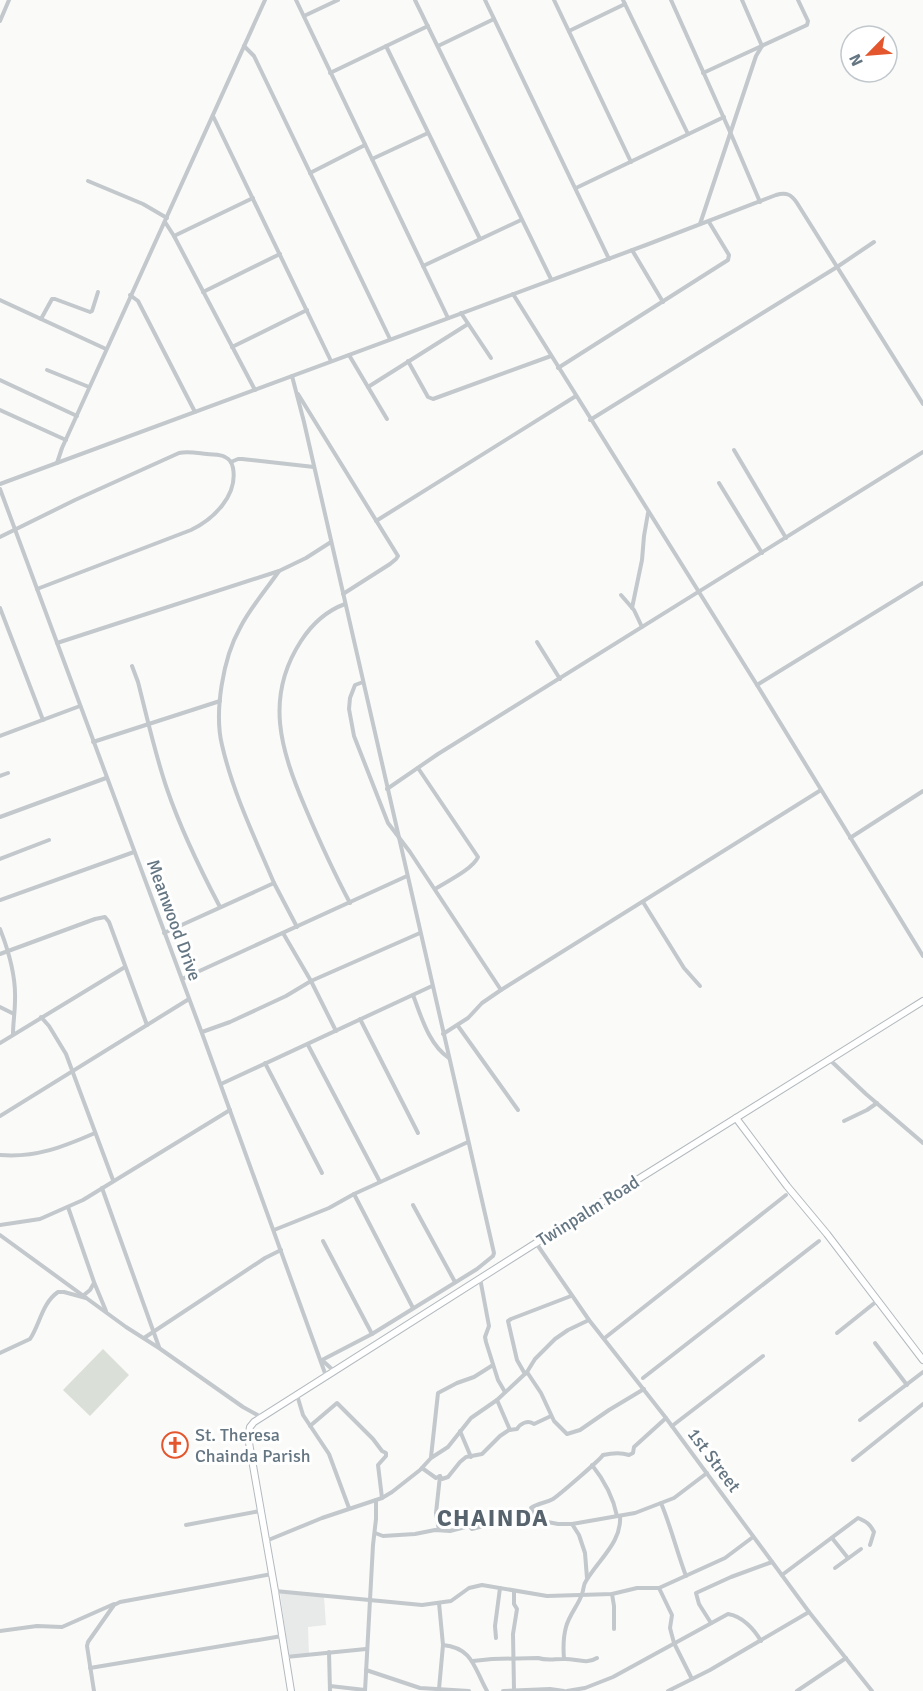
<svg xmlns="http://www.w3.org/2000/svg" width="923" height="1691" font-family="Signika,sans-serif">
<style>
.built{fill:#e8e9e9}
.green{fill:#dadfd7}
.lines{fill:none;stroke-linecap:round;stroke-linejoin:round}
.secondary-casing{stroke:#b3babf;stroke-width:8}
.minor{stroke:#c3c8cc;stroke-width:4}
.secondary{stroke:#fff;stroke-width:6}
.labels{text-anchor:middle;stroke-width:6;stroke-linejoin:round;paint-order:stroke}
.street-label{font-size:18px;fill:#657683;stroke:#fff}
.poi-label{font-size:18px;fill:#657683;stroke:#fff;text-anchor:start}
.district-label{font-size:24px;font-weight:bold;letter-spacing:1.5px;fill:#57646e;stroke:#fff}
</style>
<rect width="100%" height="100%" fill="#fafaf8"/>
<!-- built -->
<polygon class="built" points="280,1593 324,1597 326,1625 308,1627 309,1655 289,1656"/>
<!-- green -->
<polygon class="green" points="103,1349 129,1375 90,1416 63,1390"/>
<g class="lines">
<!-- secondary casing -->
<g class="secondary-casing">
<g id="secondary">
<polyline points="736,1118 787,1186 827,1234 923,1360"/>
<polyline points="291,1691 275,1591 248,1437 250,1427 254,1422 536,1243 923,1001"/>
</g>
</g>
<!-- minor -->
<g class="minor">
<polyline points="296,0 448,318"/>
<polyline points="415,0 551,279"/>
<polyline points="485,0 609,259"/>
<polyline points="554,0 631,162"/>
<polyline points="623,0 688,134"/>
<polyline points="671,0 731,134 760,202"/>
<polyline points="304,16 338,0"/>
<polyline points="0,21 9,0"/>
<polyline points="569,31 625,4"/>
<polyline points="244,46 254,56 390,339"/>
<polyline points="386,46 480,239"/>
<polyline points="438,46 494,19"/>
<polyline points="330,73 428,26"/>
<polyline points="703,73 807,25 808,21 798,0"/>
<polyline points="213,116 331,361"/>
<polyline points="372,159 428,133"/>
<polyline points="310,173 365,145"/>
<polyline points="88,181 143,204 167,218"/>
<polyline points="576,188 724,117"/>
<polyline points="165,222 174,236 255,390"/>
<polyline points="700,224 756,56 762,46 742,0"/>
<polyline points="174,236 253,198"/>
<polyline points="632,250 663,302"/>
<polyline points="423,266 521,220"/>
<polyline points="203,292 280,254"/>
<polyline points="513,294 757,685 923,956"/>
<polyline points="130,295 138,301 195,412"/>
<polyline points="0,300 106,349"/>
<polyline points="461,313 491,358"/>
<polyline points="41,319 52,299 55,299 90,312 92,311 98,292"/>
<polyline points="232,347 307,310"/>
<polyline points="349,355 387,419"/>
<polyline points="408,361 428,397 433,399 551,356"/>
<polyline points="558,368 728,260 729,255 709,222"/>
<polyline points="47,370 89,387"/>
<polyline points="292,376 304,422 494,1253 493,1256 477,1269 372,1334 322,1360"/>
<polyline points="0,380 77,416"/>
<polyline points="368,387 468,324"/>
<polyline points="298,394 398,556 396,559 390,564 343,594"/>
<polyline points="0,410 66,440"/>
<polyline points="590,420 837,267 874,242"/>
<polyline points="734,450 786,538"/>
<polyline points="231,462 238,459 242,459 314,467"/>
<polyline points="57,463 62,448 265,0"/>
<polyline points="719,483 762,553"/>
<path d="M0 484 646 245 776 195C786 192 791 194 797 203L923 404"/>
<polyline points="0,489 203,1036 326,1376"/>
<polyline points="376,521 576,396"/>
<path d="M0 537 75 500 179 453C188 451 197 453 207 454 213 455 220 454 225 457 230 459 232 463 233 468 238 495 214 519 191 530L37 589"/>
<polyline points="621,595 634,610 642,627"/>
<path d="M345 604C326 611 312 624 301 641 264 698 281 750 305 807 319 840 333 871 350 903"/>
<polyline points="0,608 43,720"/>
<polyline points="632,608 642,560 644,536 648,513"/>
<polyline points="537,642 560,679"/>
<polyline points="57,643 279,571 306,558 331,542"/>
<path d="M132 666 138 682C147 717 155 754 167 789 181 830 200 869 220 907"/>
<polyline points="363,682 355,685 350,698 349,709 354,736 388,823 410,852 501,990"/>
<polyline points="757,685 923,583"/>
<polyline points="0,736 80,706"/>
<polyline points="93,742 220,701"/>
<path d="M418 768 478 857C473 869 446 882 435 889"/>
<polyline points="0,776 8,773"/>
<polyline points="387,789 438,754 923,452"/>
<polyline points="0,817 106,778"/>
<polyline points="850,838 923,791"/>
<polyline points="0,859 49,840"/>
<polyline points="274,883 297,927"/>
<polyline points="0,900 134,852"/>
<polyline points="643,902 684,968 700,986"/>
<path d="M0 929C9 952 16 976 15 1000 15 1012 13 1023 13 1034"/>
<path d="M164 933 274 883C255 838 233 793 222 745 214 712 223 658 240 628 250 608 266 590 279 571"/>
<polyline points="283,933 311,981 336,1031"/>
<polyline points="0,954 95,919 105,917 109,922 147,1025"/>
<polyline points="182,979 407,876"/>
<path d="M413 995C421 1016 429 1045 449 1058"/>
<polyline points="0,1007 14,1014"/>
<polyline points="41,1017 49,1026 66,1054 113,1180"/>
<polyline points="360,1019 418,1133"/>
<polyline points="458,1026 518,1110"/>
<polyline points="202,1032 230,1022 286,996 311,981 420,933"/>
<polyline points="443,1034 468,1018 482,1003 501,990 821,790"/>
<polyline points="0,1043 125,967"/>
<polyline points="308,1045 380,1182"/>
<polyline points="830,1060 866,1094 923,1143"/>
<polyline points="265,1063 322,1173"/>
<polyline points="221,1084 432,986"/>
<polyline points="0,1116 189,999"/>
<polyline points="844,1121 867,1110 877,1103"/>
<path d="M0 1155C35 1158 63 1147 95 1133"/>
<polyline points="102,1188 159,1347"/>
<polyline points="354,1194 413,1308"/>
<polyline points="413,1205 455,1282"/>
<polyline points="68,1207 94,1282 106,1311"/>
<polyline points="0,1225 40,1219 83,1200 230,1110"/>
<polyline points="274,1230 329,1208 354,1194 468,1142"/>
<polyline points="0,1235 126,1327 159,1348 243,1407 261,1417"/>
<polyline points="323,1241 372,1334"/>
<polyline points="536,1243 589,1320 666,1418 809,1612 872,1691"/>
<polyline points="480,1278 489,1326 485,1337 486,1342 498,1380 505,1392"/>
<polyline points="84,1295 90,1290 94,1283"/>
<polyline points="837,1333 877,1301"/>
<polyline points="606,1337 786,1195"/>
<polyline points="144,1338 265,1258 281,1250"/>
<polyline points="875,1343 907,1385"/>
<path d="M0 1353 30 1339C40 1324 42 1303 58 1292H64L86 1298"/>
<polyline points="323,1361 334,1371"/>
<polyline points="527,1372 541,1393 554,1421 567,1434 580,1430 609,1410 644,1389"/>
<polyline points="525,1374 517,1360 508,1321 511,1319 571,1296"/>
<polyline points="643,1378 819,1241"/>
<polyline points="297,1395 303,1415 329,1454 349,1508"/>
<polyline points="497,1400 510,1430"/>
<polyline points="860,1420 923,1372"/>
<polyline points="310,1426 337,1403 373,1439 382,1451 386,1453 386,1456 378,1465 382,1498"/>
<polyline points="672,1426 763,1356"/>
<polyline points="460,1431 471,1457"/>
<polyline points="431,1457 438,1393 457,1383 474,1377 493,1365"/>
<polyline points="853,1460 923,1404"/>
<path d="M592 1465C604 1480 613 1496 617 1516"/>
<path d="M422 1468 436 1478 440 1476 442 1479 448 1477 460 1462 466 1457 482 1454 500 1436 509 1430 517 1429C520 1424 528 1419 534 1424L551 1416"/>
<path d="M661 1503C671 1527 677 1552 686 1576"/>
<path d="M535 1517 531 1508C538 1503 546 1503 553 1499 559 1495 601 1459 603 1455 612 1453 620 1452 629 1455L633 1453 634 1447 666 1418"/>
<polyline points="572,1524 579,1535 585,1553 587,1578"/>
<polyline points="186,1525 260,1511"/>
<polyline points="439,1530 436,1513 440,1476"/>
<polyline points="375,1533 383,1536 415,1534 435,1530 450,1531 469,1526 472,1529 491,1524 504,1518 519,1515 535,1517 537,1520 558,1524 572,1524 635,1513 674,1498 707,1473"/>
<polyline points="832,1538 848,1558"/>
<polyline points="266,1541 322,1518 382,1498 392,1492 420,1470 431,1458 448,1447 471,1418 497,1400 527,1372 535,1359 555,1339 568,1330 589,1320"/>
<polyline points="835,1568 861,1549"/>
<path d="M782 1575 858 1518C867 1522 870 1524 874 1532L870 1545"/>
<polyline points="659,1588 672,1615 670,1628 674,1643 692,1679"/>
<polyline points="275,1591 422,1605 451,1601 469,1588 482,1585 547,1596 612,1594 637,1588 659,1588 725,1558 753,1537"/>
<polyline points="514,1592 514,1604 517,1609 513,1634 514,1690"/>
<polyline points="612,1594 614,1606 614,1629"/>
<polyline points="711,1623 699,1604 696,1593 731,1577 772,1562"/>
<polyline points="0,1631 37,1626 62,1627 114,1604"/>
<polyline points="496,1638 495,1626 500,1588"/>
<path d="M443 1645C473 1648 474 1668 487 1691"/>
<polyline points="329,1652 330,1691"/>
<polyline points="286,1657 366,1649"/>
<path d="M564 1659C563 1647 563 1638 566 1627 569 1615 579 1604 582 1594 584 1589 583 1585 586 1581 599 1559 622 1542 620 1516"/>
<path d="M473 1661 492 1659 538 1658C547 1661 554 1659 563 1659 575 1658 586 1665 597 1658"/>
<polyline points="90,1668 282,1636"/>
<polyline points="366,1670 420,1688 469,1691"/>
<polyline points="330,1686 365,1690"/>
<polyline points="439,1689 443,1645 439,1603"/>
<polyline points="94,1691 87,1646 88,1642 114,1605 120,1602 272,1574"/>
<polyline points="365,1691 373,1545 376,1519 376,1500"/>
<polyline points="503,1691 550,1689 564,1691"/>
<path d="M567 1691 585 1688 613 1677 728 1614C742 1616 754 1629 761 1641"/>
<polyline points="668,1691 710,1670 809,1612"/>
<polyline points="797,1691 846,1658"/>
</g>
<!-- secondary -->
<use href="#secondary" class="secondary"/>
</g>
<!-- icons -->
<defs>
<g id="church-ring" transform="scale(1.35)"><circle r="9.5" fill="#fff" stroke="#e4572e" stroke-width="1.5"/><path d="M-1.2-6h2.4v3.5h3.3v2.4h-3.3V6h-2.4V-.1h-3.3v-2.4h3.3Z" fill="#e4572e"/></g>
</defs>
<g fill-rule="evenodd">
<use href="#church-ring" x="175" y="1445"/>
</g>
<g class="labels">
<!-- street labels -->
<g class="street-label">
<text transform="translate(174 920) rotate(70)" y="6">Meanwood Drive</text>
<text transform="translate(588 1211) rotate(-32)" y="6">Twinpalm Road</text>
<text transform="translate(714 1460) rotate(53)" y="6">1st Street</text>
</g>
<!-- poi labels -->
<g class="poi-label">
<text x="195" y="1441">St. Theresa<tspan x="195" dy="21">Chainda Parish</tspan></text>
</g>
<!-- district labels -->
<g class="district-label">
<text x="493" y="1526">CHAINDA</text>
</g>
</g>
<!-- north arrow -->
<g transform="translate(869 54) rotate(245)"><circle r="28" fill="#ffffff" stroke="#c1c8cd" stroke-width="1.5"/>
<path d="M0-4.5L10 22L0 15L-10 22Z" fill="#e4572e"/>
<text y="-9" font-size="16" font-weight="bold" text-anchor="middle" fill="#657683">N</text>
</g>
</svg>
